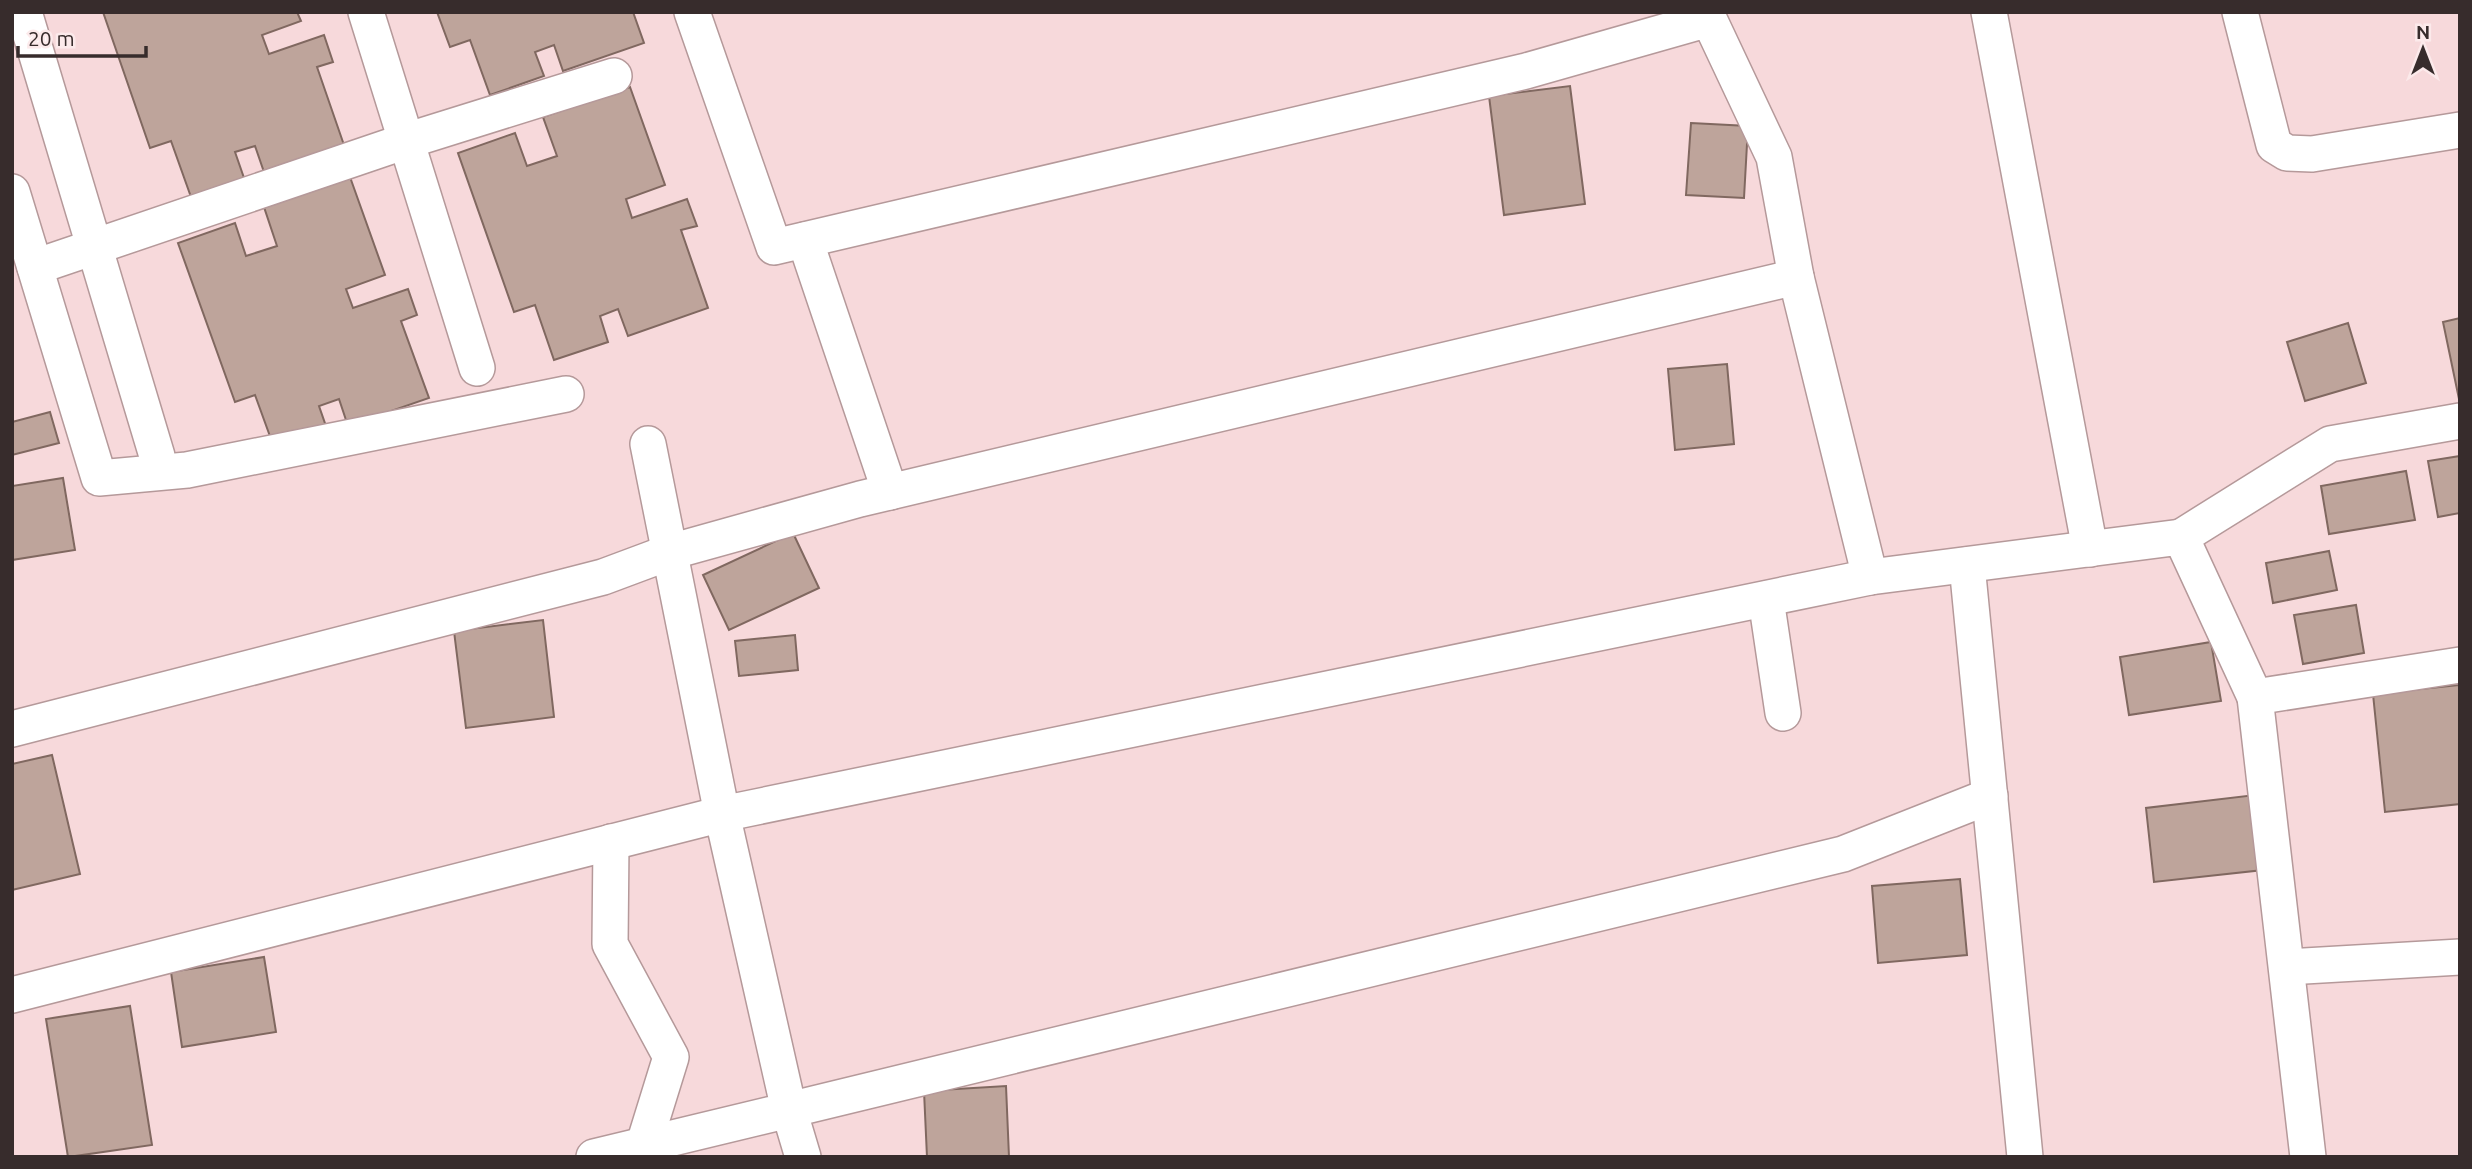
<svg xmlns="http://www.w3.org/2000/svg" width="2472" height="1169" font-family="Ubuntu,sans-serif">
<style>
.building{fill:#bea49b;stroke:#806860;stroke-width:2}
.lines{fill:none;stroke-linecap:round;stroke-linejoin:round}
.minor-casing{stroke:#b5999a;stroke-width:38}
.minor{stroke:#fff;stroke-width:35}
</style>
<rect width="100%" height="100%" fill="#f7d9db"/>
<!-- building -->
<g class="building">
<polygon points="103,12 297,12 301,21 262,35 269,54 324,35 333,62 317,67 344,145 264,172 255,146 235,152 244,178 191,197 171,141 150,148"/>
<polygon points="437,12 633,12 644,43 563,71 554,45 535,52 544,76 490,95 470,40 450,47"/>
<polygon points="1570,86 1585,204 1504,215 1489,96"/>
<polygon points="630,87 665,185 626,199 632,218 687,199 697,226 681,230 708,308 628,336 618,309 600,316 608,342 554,360 535,305 514,312 458,153 515,133 527,166 557,156 543,117"/>
<polygon points="1691,123 1748,126 1744,198 1686,195"/>
<polygon points="350,177 385,275 346,289 353,308 408,289 417,315 401,321 429,398 348,426 339,399 319,406 328,432 275,450 255,395 235,402 178,243 235,223 246,256 277,246 264,207"/>
<polygon points="2460,318 2460,398 2459,399 2443,322"/>
<polygon points="2348,323 2366,383 2305,401 2287,342"/>
<polygon points="1727,364 1734,444 1675,450 1668,369"/>
<polygon points="50,412 59,443 12,455 12,422"/>
<polygon points="2460,456 2460,513 2438,517 2428,461"/>
<polygon points="2406,471 2415,520 2329,534 2321,486"/>
<polygon points="63,478 75,550 12,560 12,486"/>
<polygon points="793,533 819,588 729,630 703,575"/>
<polygon points="2329,551 2337,590 2273,603 2266,563"/>
<polygon points="2356,605 2364,653 2303,664 2294,615"/>
<polygon points="543,620 554,717 466,728 454,631"/>
<polygon points="795,635 798,670 739,676 735,641"/>
<polygon points="2211,642 2221,701 2129,715 2120,657"/>
<polygon points="2459,685 2460,804 2385,812 2373,694"/>
<polygon points="52,755 80,874 12,890 12,764"/>
<polygon points="2255,795 2263,870 2154,882 2146,808"/>
<polygon points="1960,879 1967,955 1878,963 1872,886"/>
<polygon points="264,957 276,1032 182,1047 171,972"/>
<polygon points="130,1006 152,1145 68,1157 46,1019"/>
<polygon points="1006,1086 1009,1157 927,1157 924,1091"/>
</g>
<g class="lines">
<!-- minor casing -->
<g class="minor-casing">
<g id="minor">
<polyline points="24,12 157,456"/>
<polyline points="366,12 477,368"/>
<polyline points="1989,12 2090,549"/>
<polyline points="2240,12 2274,145 2287,153 2312,154 2460,130"/>
<polyline points="12,192 99,478 187,470 566,394"/>
<polyline points="805,240 890,492"/>
<polyline points="35,267 406,141 614,76"/>
<polyline points="648,444 722,814 1870,577 1796,277 1774,157 1709,19 1526,71 774,247 692,12"/>
<polyline points="2181,537 2330,444 2460,421"/>
<polyline points="1967,565 2025,1157"/>
<polyline points="1870,577 2181,537 2255,697 2460,665"/>
<polyline points="1766,599 1783,713"/>
<polyline points="2255,697 2308,1157"/>
<polyline points="12,729 603,577 670,552 860,499 1796,277"/>
<polyline points="611,842 610,944 671,1057 640,1157"/>
<polyline points="2287,967 2460,957"/>
<polyline points="12,995 722,814 789,1110 594,1157"/>
<polyline points="803,1157 789,1110 1843,854 1990,796"/>
</g>
</g>
<!-- minor -->
<use href="#minor" class="minor"/>
</g>
<!-- border -->
<rect width="2472" height="1169" fill="none" stroke="#372c2c" stroke-width="28"/>
<!-- north arrow -->
<g transform="translate(2423 49)" stroke="#fceaeb" stroke-width="5" paint-order="stroke">
<path d="M0-5L12 26L0 18L-12 26Z" fill="#372c2c"/>
<text y="-10" font-size="19" font-weight="bold" text-anchor="middle" fill="#372c2c">N</text>
</g>
<!-- scale -->
<path d="M18 46v10h128v-10" fill="none" stroke="#372c2c" stroke-width="3.5"/>
<text x="28" y="46" font-size="21" fill="#372c2c" stroke="#fceaeb" stroke-width="5" paint-order="stroke">20 m</text>
</svg>
